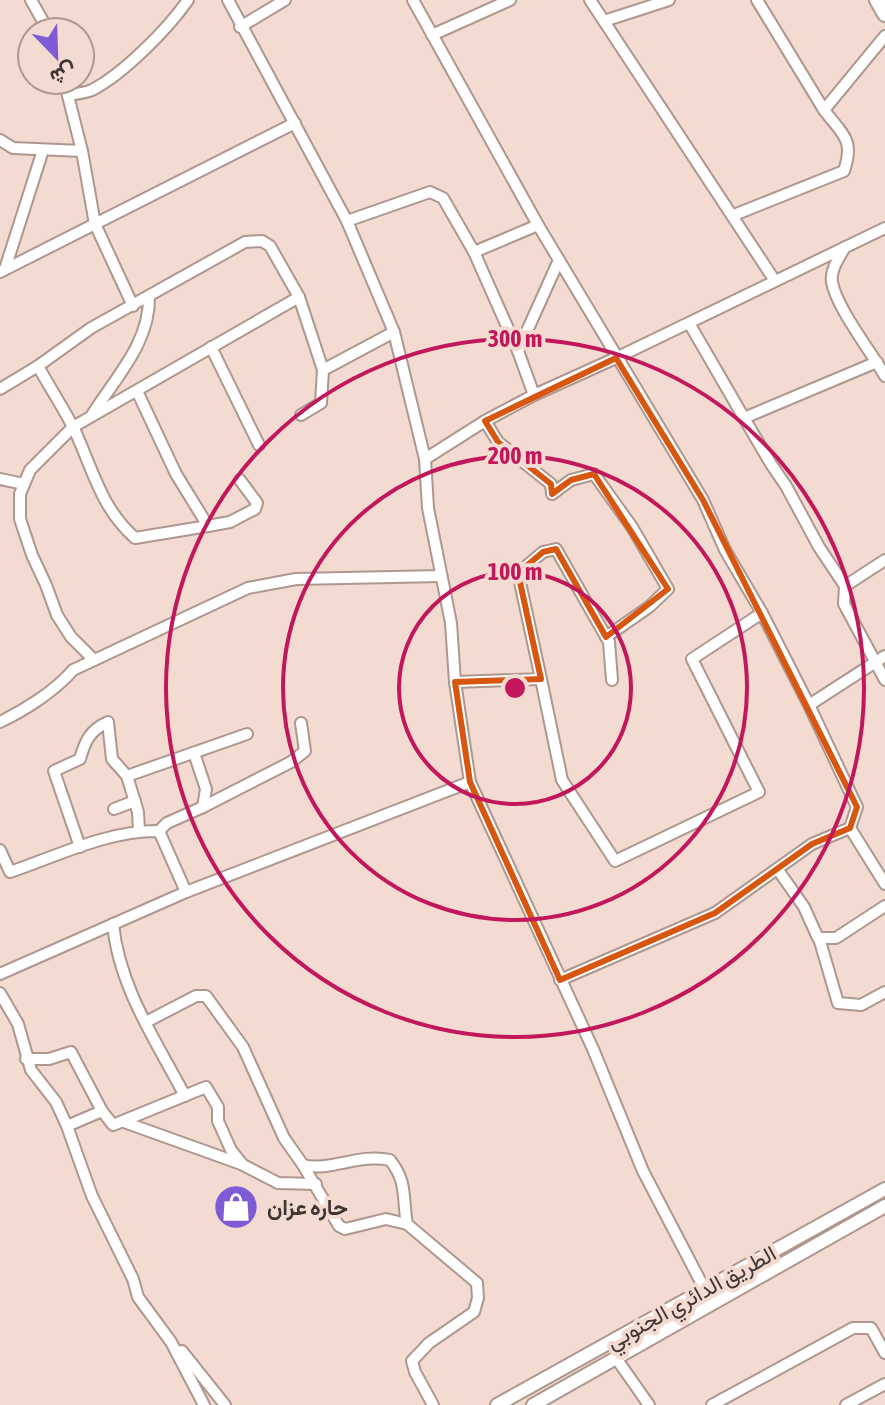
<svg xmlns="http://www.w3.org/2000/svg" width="885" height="1405" font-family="'Asap Condensed',Vazirmatn,sans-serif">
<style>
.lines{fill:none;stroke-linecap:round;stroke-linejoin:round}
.minor-casing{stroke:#ad978f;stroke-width:14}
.major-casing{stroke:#ad978f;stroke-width:16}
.highway-casing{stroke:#ad978f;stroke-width:18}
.minor{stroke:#fff;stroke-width:10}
.major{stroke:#fff;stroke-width:12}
.highway{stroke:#fff;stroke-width:14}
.marked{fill:none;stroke:#d75610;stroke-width:6;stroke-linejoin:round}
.ring{fill:none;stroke:#c2185b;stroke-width:4}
.labels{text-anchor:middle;stroke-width:8;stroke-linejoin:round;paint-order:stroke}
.poi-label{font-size:22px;font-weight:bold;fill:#3f3633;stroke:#f3dbd2;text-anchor:start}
.street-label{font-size:22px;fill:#3f3633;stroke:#f3dbd2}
.centre{fill:#c2185b;stroke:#f3dbd2;stroke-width:4}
.ring-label{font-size:24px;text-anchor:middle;font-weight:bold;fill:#c2185b;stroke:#f3dbd2;stroke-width:8;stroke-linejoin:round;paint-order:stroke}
</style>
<rect width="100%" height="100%" fill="#f3dbd2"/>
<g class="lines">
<!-- minor casing -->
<g class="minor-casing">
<g id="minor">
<polyline points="31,0 49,32"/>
<polyline points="228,0 347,221 394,332 425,459 428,508 451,623 455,682 470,782 593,1049 643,1171 705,1290"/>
<polyline points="413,0 538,225 703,500 725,550 762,613 809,705 885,656"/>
<polyline points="590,0 775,281"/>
<polyline points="757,0 824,110"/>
<polyline points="604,21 669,0"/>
<polyline points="240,27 285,0"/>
<polyline points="432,35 510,0"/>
<path d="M68 95C76 94 85 93 92 90 123 74 168 29 188 0"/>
<polyline points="0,140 13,148 82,151 64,80"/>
<polyline points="82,151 95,224 133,306"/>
<path d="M734 215 844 171C855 139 842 134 824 110L885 36"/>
<polyline points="347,221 430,192 443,198 474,252 538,225"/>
<path d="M845 247C839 258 830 270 832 282 836 307 872 353 885 376"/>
<polyline points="474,252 518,351 534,395"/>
<polyline points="5,269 43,150"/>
<polyline points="0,272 295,123"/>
<polyline points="689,323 744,418"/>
<polyline points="211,347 259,445"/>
<polyline points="518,351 559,260"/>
<polyline points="877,362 744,418 771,464 786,486 819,547 845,586 885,560"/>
<path d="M38 366C50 388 64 409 75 431 93 470 101 508 135 538L208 526"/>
<polyline points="0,389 38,366 91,328 245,242 262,241 270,246 299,297 323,370"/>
<polyline points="137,391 176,474 208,526 230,522 255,509 257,503 240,480"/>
<path d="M92 415C115 378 150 343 149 297"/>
<polyline points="301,415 321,403 323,370 394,332"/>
<polyline points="485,421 498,442 551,484 552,494 571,480 594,474 632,527 668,589 649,607 606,637"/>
<polyline points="425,459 485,421 534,395 616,358 885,228"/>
<polyline points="0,479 24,484"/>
<polyline points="845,586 844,604 885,680"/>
<polyline points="94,660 71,637 57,615 46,585 32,555 20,519 20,494 30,470 73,427 299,297"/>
<polyline points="541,679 562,780 615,861 759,792 692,659 762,613"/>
<polyline points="455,682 541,679 518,573 543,552 556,549 609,642 612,680"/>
<path d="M0 722C25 710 55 691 73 670L248 588 296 579 441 576"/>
<polyline points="127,776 247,734"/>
<polyline points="203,807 291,762 305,751 301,723"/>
<polyline points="114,809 135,801"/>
<polyline points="850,828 885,884"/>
<polyline points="159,831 167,823 203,807 206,789 194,753"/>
<path d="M80 847 54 771 80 759C85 741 90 730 108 722L112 759 127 776 138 812 139 831"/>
<path d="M0 850 10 872C57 856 109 830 159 831L186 892"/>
<polyline points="778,870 804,907 818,938 836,938 885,906"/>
<path d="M113 924C119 987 156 1041 185 1096"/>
<polyline points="819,938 838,1003 861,1005 885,992"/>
<polyline points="0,974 186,892 470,782"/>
<polyline points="560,980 715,913 812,844 850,828 857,807 809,705"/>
<polyline points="0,993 18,1024 31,1070 56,1102 67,1126 92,1196 133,1279 138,1297 171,1342 204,1405"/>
<path d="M146 1022 196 996H206L243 1047 284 1138 303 1165C330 1172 359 1153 390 1160 408 1183 402 1197 407 1224L477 1283 478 1298 474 1312 429 1343 412 1361 415 1372 433 1405"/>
<polyline points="26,1059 49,1059 71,1052 102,1111 113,1125 206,1087 218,1107 218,1121 231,1150 243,1165 278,1183 316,1184"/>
<polyline points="124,1122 241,1164"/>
<polyline points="67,1126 102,1111"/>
<polyline points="303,1165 339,1226 345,1229 386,1219 407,1224"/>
<polyline points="182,1351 225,1405"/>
<polyline points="616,1358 649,1405"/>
<polyline points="712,1405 853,1328 871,1328 885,1353"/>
<polyline points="846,1405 885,1384"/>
</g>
</g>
<!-- major casing -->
<g class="major-casing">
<g id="major">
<polyline points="497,1405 885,1189"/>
<polyline points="533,1405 885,1206"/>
</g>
</g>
<!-- highway casing -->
<g class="highway-casing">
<polyline id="highway" points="877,0 885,14"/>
</g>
<!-- minor -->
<use href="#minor" class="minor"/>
<!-- major -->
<use href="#major" class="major"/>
<!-- highway -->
<use href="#highway" class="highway"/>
</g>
<!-- marked area -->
<path class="marked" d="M616 358 703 500 857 807 850 828 812 844 715 913 560 980 470 782 455 682 541 679 518 573 543 552 556 549 606 637 668 589 594 474 571 480 552 494 551 484 498 442 485 421Z"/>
<!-- distance rings -->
<g class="ring">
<circle cx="515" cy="688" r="116"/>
<circle cx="515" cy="688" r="232"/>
<circle cx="515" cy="688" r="349"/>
</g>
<!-- icons -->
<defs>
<g id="shop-disc" transform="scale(2.3)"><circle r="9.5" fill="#7e5ad4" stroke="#f3dbd2"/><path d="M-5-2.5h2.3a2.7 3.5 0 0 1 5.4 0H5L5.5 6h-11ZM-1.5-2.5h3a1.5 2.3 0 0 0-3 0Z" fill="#fff"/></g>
</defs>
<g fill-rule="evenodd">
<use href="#shop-disc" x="236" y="1207"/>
</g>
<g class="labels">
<!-- poi labels -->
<g class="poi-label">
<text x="267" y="1215">حاره عزان</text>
</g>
<!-- street labels -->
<g class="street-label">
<text transform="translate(691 1297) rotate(-29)" y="8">الطريق الدائري الجنوبي</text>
</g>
</g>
<circle cx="515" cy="688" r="12" class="centre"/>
<g class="ring-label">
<text x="515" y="347">300 m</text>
<text x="515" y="464">200 m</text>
<text x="515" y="580">100 m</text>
</g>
<!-- north arrow -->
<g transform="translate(56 56) rotate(157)"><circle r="38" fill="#f3dbd2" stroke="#ab9992" stroke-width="2"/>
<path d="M0-6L14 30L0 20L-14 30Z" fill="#7e5ad4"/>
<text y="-12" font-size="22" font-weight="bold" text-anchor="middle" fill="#3f3633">ش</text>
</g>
</svg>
